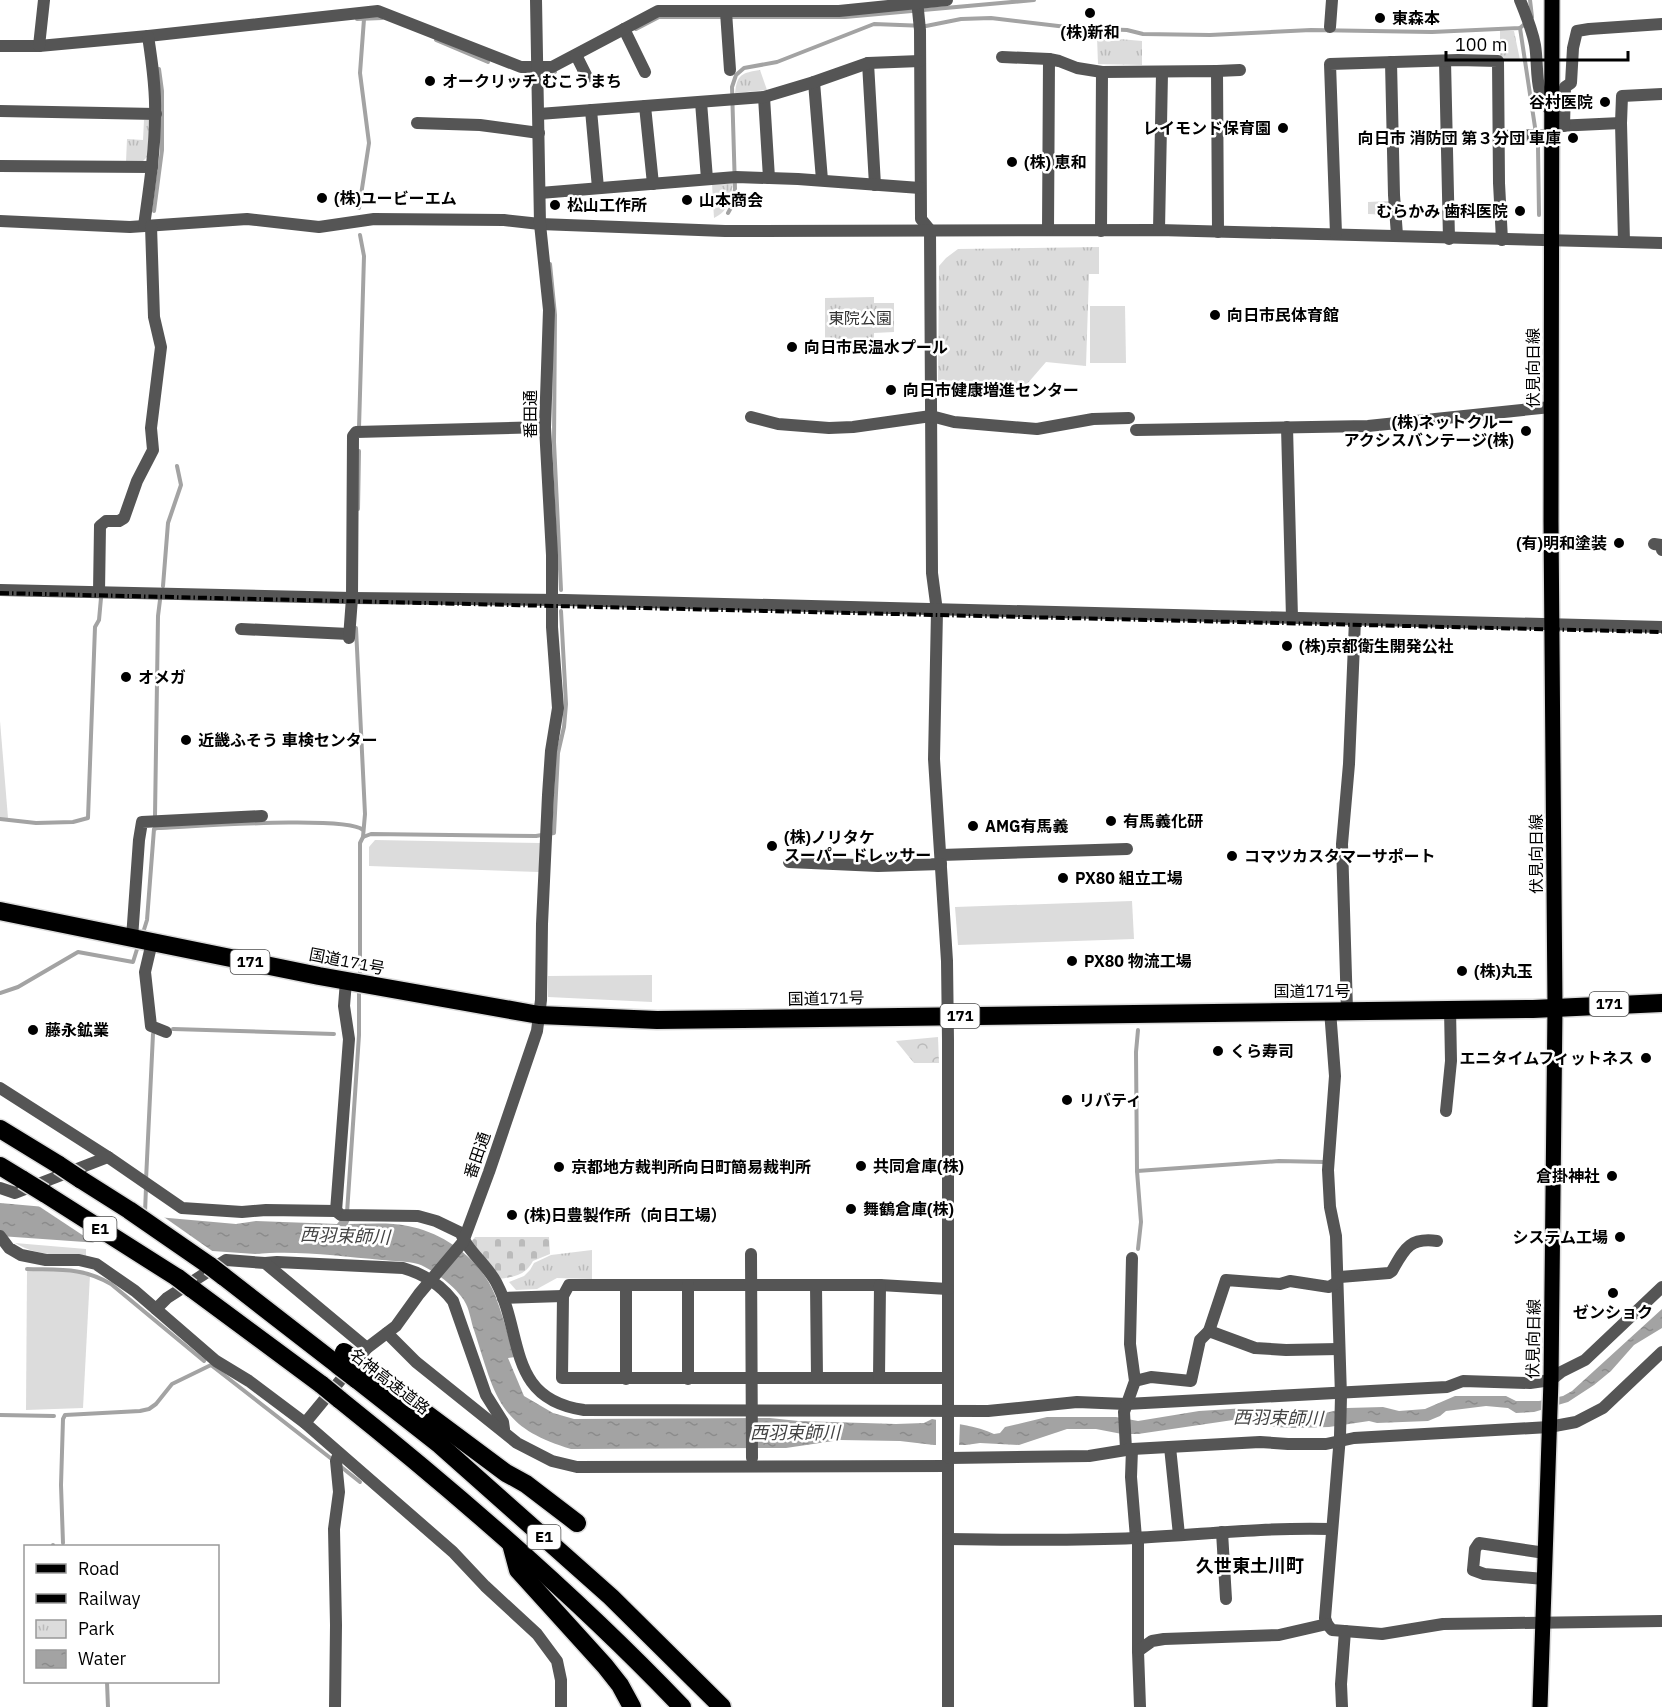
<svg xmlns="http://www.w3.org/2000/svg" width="1662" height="1707" font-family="'IBM Plex Sans','Noto Sans JP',sans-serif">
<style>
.green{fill:#dcdcdc}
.forest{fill:url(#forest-crowns)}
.cemetery{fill:url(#cemetery-stones)}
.park{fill:url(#park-tufts)}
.water{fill:url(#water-ripples)}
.pier{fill:#fff}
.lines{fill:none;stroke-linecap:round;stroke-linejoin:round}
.stream{stroke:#a3a3a3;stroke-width:4}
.major-casing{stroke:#dbdbdb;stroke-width:18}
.highway-casing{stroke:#dbdbdb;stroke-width:21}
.minor{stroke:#555;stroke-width:12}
.major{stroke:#000;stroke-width:15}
.highway{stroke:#000;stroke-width:18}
.rail{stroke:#000;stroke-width:4;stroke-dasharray:9 3 1.5 3;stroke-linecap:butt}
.highway-bridge-casing{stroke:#dbdbdb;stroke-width:21;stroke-linecap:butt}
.highway-bridge{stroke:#000;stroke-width:18}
.poi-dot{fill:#000;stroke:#fff;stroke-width:2}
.labels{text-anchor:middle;stroke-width:5;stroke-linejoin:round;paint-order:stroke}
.shield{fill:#fff;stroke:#4c4c4c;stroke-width:1.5}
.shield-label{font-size:15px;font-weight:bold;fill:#000}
.poi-label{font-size:16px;font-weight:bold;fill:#000;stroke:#fff;text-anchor:start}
.park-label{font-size:16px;fill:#333;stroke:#fff}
.street-label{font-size:16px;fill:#000;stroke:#fff}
.water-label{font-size:18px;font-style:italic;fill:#444;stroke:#fff}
.neighbourhood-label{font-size:18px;font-weight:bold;fill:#000;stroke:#fff}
</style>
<defs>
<pattern id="forest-crowns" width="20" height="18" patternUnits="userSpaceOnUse" patternTransform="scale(1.5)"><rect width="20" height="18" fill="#dcdcdc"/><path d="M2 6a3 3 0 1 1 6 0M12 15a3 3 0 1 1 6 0" fill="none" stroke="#bbb"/></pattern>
<pattern id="cemetery-stones" width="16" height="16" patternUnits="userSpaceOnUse" patternTransform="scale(1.5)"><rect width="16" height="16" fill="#dcdcdc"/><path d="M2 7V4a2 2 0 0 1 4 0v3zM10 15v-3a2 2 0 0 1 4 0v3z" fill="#bbb"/></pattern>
<pattern id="park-tufts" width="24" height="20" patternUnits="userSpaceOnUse" patternTransform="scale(1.5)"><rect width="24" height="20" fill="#dcdcdc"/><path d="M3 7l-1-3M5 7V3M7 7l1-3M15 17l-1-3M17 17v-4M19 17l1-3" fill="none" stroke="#bbb"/></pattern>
<pattern id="water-ripples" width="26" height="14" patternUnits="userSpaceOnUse" patternTransform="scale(1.5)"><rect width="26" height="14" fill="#a3a3a3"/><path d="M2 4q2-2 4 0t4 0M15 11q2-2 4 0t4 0" fill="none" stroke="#8b8b8b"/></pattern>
</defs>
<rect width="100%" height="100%" fill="#fff"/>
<!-- green -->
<g class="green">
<polygon points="1090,306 1125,306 1126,363 1090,363"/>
<polygon points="0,721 8,818 0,818"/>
<polygon points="375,840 540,843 539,872 369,866 369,847"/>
<polygon points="1132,901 1134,939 958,945 955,907"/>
<polygon points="652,975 652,1002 548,997 548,976"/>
<path d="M15 1243 86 1249V1256C60 1255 37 1256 15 1243Z"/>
<polygon points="27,1271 75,1271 90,1275 83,1408 26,1410"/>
</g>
<!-- forest -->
<polygon class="forest" points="938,1037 939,1063 914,1063 896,1041"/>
<!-- cemetery -->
<path class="cemetery" d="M475 1237H549L550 1254 533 1261C525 1276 513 1277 498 1279L472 1241Z"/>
<!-- park -->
<g class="park">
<polygon points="1500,31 1514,31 1520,60 1500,61"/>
<polygon points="1097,37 1142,41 1142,65 1098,64"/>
<path d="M760 70 767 90 735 93C737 74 742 73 760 70Z"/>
<polygon points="144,120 151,120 147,157 143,161 126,162 127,139 143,140"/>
<path d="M733 183C731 198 729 211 714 218L712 184Z"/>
<polygon points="1389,201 1389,215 1368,214 1368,202"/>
<polygon points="1099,247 1099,274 1089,274 1086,366 1046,362 1027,384 938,380 939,266 946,258 958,249"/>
<polygon points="874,297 874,303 894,303 894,332 874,333 874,340 825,340 825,298"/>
<polygon points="592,1250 592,1279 557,1278 537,1289 516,1290 509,1282 524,1276 530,1270 534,1263 551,1255"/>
</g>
<!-- water -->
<path class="water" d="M0 1203 236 1224 256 1221 337 1224 341 1219H350L348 1224C368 1224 389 1222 408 1226 445 1233 481 1260 495 1295 503 1315 508 1337 515 1357L508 1358 524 1396 553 1413 574 1419 770 1418 798 1421 896 1424 924 1423 932 1419C951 1423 978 1426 994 1434L1000 1433 1005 1427 1047 1417H1116L1138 1421 1199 1411 1246 1408 1282 1417 1303 1418 1347 1408 1383 1407 1399 1411 1425 1409 1455 1396H1506L1516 1401H1539L1563 1396 1572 1391 1662 1309V1328L1634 1345 1611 1371 1594 1385 1568 1402 1534 1412 1516 1413 1508 1408 1486 1406 1446 1411 1440 1416 1428 1421 1377 1423 1369 1421 1329 1427 1293 1428 1276 1427 1249 1420H1233L1138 1434H1122L1096 1429H1067L1019 1445 980 1443 966 1445H934L900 1441 840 1440 786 1448 571 1449C498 1428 495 1395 474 1330 471 1322 470 1312 466 1304 460 1290 433 1269 418 1264 407 1261 393 1261 382 1260 340 1256 296 1250 255 1254L0 1236Z"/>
<!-- pier -->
<g class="pier">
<polygon points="34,1203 161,1215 218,1255 102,1248"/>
<polygon points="936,1416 960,1422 959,1448 936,1448"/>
</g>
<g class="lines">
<!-- stream -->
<g class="stream">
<polyline points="1530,0 1532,17"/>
<polyline points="357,19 382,18"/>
<polyline points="1520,28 1538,147 1539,215"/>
<polyline points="636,29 659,17 845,17 1034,0"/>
<polyline points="436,40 488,62"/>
<polyline points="545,77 555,72"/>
<polyline points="359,208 369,143 360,73 364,19"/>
<polyline points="154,211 162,150 162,91 159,69"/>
<polyline points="728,213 733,204 735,189 732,87 736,75 744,68 777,62 874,24 926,26 961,19 991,18 1075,28 1127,30 1143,34 1210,35 1311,30 1432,32 1520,28 1527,22"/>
<polyline points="550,264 555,315 554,442 561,590"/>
<polyline points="359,428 364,256 360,235"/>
<polyline points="358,509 359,451"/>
<polyline points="163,586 168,523 181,485 177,466"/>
<polyline points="356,628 365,814 363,837"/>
<polyline points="155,816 158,616 160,600"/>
<polyline points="0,819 36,823 73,822 88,818 95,627 99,620 101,598"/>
<path d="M142 936 147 920 154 829 157 828C188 827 346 815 363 830"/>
<polyline points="360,976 360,843 363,837 371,834 536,836 554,833 558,753 564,727 566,704 561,611"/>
<polyline points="0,993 18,987 78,952 133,962 138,946"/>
<polyline points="173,1029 334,1034"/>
<polyline points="1138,1030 1136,1052 1137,1171 1141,1222 1138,1249"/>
<polyline points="1137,1171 1279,1161 1324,1162"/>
<polyline points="146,1180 153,1034"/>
<polyline points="145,1213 146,1187"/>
<polyline points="347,1213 359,1035 359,990"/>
<path d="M27 1269C60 1270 82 1267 111 1284L204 1361"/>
<polyline points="0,1415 54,1416"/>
<polyline points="340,1466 360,1482"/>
<polyline points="63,1543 61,1485 63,1419 65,1415 140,1411 149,1409 156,1404 172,1384 211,1365 333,1460"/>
<polyline points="53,1545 53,1546"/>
<polyline points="107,1682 108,1707"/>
</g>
<!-- major casing -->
<g class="major-casing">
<polyline id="major" points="1540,1707 1551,1380 1555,1007 1551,522 1552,0"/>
</g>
<!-- highway casing -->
<g class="highway-casing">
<g id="highway">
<polyline points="0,911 319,976 539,1015 657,1020 1533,1009 1662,1003"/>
<polyline points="0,1129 59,1165"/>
<polyline points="0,1166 23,1180"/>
<polyline points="80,1179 129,1210 210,1266"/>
<polyline points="44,1193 178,1278"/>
<polyline points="223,1276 339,1366"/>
<polyline points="191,1288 322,1385"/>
<polyline points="365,1368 506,1473 526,1484 577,1523"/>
<polyline points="356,1379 440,1445 611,1597 722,1707"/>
<path d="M339 1399C459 1495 576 1596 682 1707"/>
<polyline points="511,1544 518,1570 605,1666 620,1685 632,1707"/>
</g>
</g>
<!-- minor -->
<g class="minor">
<polyline points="917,0 920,30 921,219 930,230 932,573 937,611 934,759 947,961 948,1040 948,1707"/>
<path d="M1520 0C1526 15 1532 29 1535 45 1539 69 1533 94 1552 112"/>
<polyline points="726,12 730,70"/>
<polyline points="1330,27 1332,0"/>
<polyline points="624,29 645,72"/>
<polyline points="0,46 39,46 148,36 378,11 521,67 552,67 658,11 839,11 947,0"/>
<polyline points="39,46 44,0"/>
<polyline points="576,55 587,77"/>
<polyline points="1002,57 1049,59"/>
<polyline points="1445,61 1449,239"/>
<polyline points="1391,62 1394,195 1397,235"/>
<polyline points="868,63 875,185"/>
<polyline points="1217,71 1240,70"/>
<polyline points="814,82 822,180"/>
<polyline points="764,97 769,178"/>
<polyline points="701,102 707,179"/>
<polyline points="645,106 653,184"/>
<polyline points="591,110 598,188"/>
<polyline points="0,111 156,114"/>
<polyline points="539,114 764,97 814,82 868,63 920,61"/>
<polyline points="417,123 480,125 539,133"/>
<polyline points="1556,126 1621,123"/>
<polyline points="1564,126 1565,87 1571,83 1573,48 1577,31 1589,29 1662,24"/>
<polyline points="1499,136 1551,135"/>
<polyline points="0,166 152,167"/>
<polyline points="540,193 736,177 798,179 920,188"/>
<polyline points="0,221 130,227 247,219 319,227 374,219 504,220 540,224 725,231 1159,230 1662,243"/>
<path d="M144 226C149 189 155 152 155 115 156 89 152 62 148 36"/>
<polyline points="1048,230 1049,59 1059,61 1077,68 1102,72 1217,71 1218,232"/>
<polyline points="1159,230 1162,73"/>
<polyline points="1101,231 1102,72"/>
<polyline points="1336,234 1330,64 1458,60 1498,61 1499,183 1502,240"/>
<polyline points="1624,242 1621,123 1622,96 1662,94"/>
<polyline points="751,417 778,424 829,428 853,427 931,416 954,422 1037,429 1093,419 1129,418"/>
<polyline points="1287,427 1292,618"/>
<polyline points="1136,430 1368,426 1551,407"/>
<polyline points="1654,544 1661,545 1662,550"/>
<polyline points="0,590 352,598 564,600 1662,627"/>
<polyline points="99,592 100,526 106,521 119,521 124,518 137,481 153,450 151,428 161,347 154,317 151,226"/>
<polyline points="241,629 349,634"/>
<polyline points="349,638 352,598 353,436 356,432 545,427"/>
<polyline points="941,855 1127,849"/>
<polyline points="789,862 878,866 941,864"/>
<polyline points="132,938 139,840 142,822 262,816"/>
<polyline points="152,942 145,972 151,1026 166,1032"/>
<polyline points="1330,1010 1335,1076 1328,1170 1330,1207 1336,1236 1341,1396 1340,1436 1325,1618 1327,1624 1332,1630 1382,1634 1443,1624 1662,1621"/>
<polyline points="1347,1010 1342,844 1349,764 1355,620"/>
<path d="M0 1088 108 1157 182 1208 242 1212 266 1210 336 1211 341 1215 418 1216 436 1221 461 1233C465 1248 487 1265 496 1282 524 1334 506 1399 584 1410L988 1411 1077 1402 1126 1404 1447 1387 1463 1381 1530 1383 1551 1380 1561 1372 1585 1360 1662 1287"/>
<polyline points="1446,1111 1451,1061 1450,1009"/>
<polyline points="0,1188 15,1193 108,1157"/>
<polyline points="336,1211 349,1039 344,1006 346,981"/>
<polyline points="0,1236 9,1248 21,1255 46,1260 79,1260 96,1264 135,1291 216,1361 249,1381 305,1423 453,1552 485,1586 537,1634 557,1661 561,1680 561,1707"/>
<polyline points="751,1254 752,1458"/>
<path d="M265 1263 277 1262 403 1268C424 1274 440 1284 453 1301L486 1395 503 1422 504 1429"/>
<polyline points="626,1285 626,1379"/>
<polyline points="816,1285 817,1378"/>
<polyline points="948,1289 880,1285 569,1285 563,1296 562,1378 948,1378"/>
<polyline points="503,1298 563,1296"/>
<polyline points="156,1309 167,1298 226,1260 265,1263 367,1348"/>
<path d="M1209 1331 1226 1280 1280 1284 1290 1281 1329 1287 1336 1283 1340 1277 1389 1273 1392 1271C1404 1250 1409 1237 1437 1241"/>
<polyline points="387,1333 416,1362 517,1443 552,1461 577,1467 948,1466"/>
<polyline points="879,1378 880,1285"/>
<polyline points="688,1379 688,1285"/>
<polyline points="1135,1381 1151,1377 1191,1381 1200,1340 1209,1331 1255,1348 1286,1350 1339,1349"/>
<polyline points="305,1423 367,1348 396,1326 419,1294 463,1242 489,1172 537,1031 541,1000 542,924 548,795 551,751 558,708 552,627 552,555 545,427 549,310 540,224 536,0"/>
<polyline points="1170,1447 1179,1535"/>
<polyline points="1126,1449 1124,1412 1135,1381 1130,1344 1132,1258"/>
<polyline points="1132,1449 1131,1477 1136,1538"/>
<polyline points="949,1458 1089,1456 1132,1449 1260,1442 1288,1444 1326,1444 1354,1438 1549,1427 1576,1422 1603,1408 1662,1352"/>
<polyline points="1222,1532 1226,1599"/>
<polyline points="1138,1538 1138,1651 1140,1707"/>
<path d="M948 1539C1011 1540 1073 1541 1135 1538 1201 1535 1265 1527 1331 1529"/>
<polyline points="1544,1579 1484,1574 1473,1570 1475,1549 1479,1543 1545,1553"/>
<polyline points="1138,1651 1152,1641 1164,1639 1279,1635 1327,1624"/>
<polyline points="335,1707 336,1625 334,1529 339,1492 336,1461 339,1453"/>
<polyline points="1342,1707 1341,1684 1345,1631"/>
</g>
<!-- major -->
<use href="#major" class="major"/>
<!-- highway -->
<use href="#highway" class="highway"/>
<!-- rail -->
<polyline class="rail" points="0,593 1662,632"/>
<!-- highway-bridge casing -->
<g class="highway-bridge-casing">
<g id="highway-bridge">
<polyline points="59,1165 80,1179"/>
<polyline points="23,1180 44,1193"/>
<polyline points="210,1266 223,1276"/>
<polyline points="178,1278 191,1288"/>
<polyline points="344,1352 365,1368"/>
<polyline points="339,1366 356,1379"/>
<polyline points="322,1385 339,1399"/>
</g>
</g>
<!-- highway-bridge -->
<use href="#highway-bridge" class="highway-bridge"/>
</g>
<!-- markers -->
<g class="poi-dot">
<circle cx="1090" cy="13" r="6"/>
<circle cx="1380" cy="18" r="6"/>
<circle cx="430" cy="81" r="6"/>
<circle cx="1605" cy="102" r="6"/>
<circle cx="1283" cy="128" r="6"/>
<circle cx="1573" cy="138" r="6"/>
<circle cx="1012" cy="162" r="6"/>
<circle cx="322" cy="198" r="6"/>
<circle cx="687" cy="200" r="6"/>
<circle cx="555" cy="205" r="6"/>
<circle cx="1520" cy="211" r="6"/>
<circle cx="1215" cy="315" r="6"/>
<circle cx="792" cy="347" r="6"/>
<circle cx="891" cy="390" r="6"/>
<circle cx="1526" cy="431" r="6"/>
<circle cx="1619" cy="543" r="6"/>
<circle cx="1287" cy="646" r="6"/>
<circle cx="126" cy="677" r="6"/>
<circle cx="186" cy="740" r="6"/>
<circle cx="1111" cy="821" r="6"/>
<circle cx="973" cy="826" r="6"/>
<circle cx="772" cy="846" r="6"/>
<circle cx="1232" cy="856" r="6"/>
<circle cx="1063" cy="878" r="6"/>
<circle cx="1072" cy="961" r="6"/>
<circle cx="1462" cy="971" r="6"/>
<circle cx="33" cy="1030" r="6"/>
<circle cx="1218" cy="1051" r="6"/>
<circle cx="1646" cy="1058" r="6"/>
<circle cx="1067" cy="1100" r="6"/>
<circle cx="861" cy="1166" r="6"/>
<circle cx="559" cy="1167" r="6"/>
<circle cx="1612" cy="1176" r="6"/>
<circle cx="851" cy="1209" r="6"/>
<circle cx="512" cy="1215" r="6"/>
<circle cx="1620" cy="1237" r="6"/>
<circle cx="1613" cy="1293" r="6"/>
</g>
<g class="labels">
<!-- shield labels -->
<g class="shield">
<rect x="230.5" y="950" width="39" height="24" rx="4.5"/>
<rect x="1589.5" y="992" width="39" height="24" rx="4.5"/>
<rect x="940.5" y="1004" width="39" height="24" rx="4.5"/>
<rect x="83.5" y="1217" width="33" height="24" rx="4.5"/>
<rect x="527.5" y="1525" width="33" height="24" rx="4.5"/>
</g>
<g class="shield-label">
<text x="250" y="967">171</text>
<text x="1609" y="1009">171</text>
<text x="960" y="1021">171</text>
<text x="100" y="1234">E1</text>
<text x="544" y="1542">E1</text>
</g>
<!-- poi labels -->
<g class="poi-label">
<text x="1392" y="24">東森本</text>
<text x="1090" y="38" text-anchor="middle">(株)新和</text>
<text x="442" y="87">オークリッチ むこうまち</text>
<text x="1593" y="108" text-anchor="end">谷村医院</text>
<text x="1271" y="134" text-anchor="end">レイモンド保育園</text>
<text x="1561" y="144" text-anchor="end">向日市 消防団 第３分団 車庫</text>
<text x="1024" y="168">(株) 恵和</text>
<text x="334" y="204">(株)ユービーエム</text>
<text x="699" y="206">山本商会</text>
<text x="567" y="211">松山工作所</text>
<text x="1508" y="217" text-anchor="end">むらかみ 歯科医院</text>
<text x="1227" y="321">向日市民体育館</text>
<text x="804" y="353">向日市民温水プール</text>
<text x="903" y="396">向日市健康増進センター</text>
<text x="1514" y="428" text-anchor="end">(株)ネットクルー<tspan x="1514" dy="18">アクシスバンテージ(株)</tspan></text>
<text x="1607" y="549" text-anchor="end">(有)明和塗装</text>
<text x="1299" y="652">(株)京都衛生開発公社</text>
<text x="138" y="683">オメガ</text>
<text x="198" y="746">近畿ふそう 車検センター</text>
<text x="1123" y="827">有馬義化研</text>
<text x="985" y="832">AMG有馬義</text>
<text x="784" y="843">(株)ノリタケ<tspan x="784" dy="18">スーパー ドレッサー</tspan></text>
<text x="1244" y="862">コマツカスタマーサポート</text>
<text x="1075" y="884">PX80 組立工場</text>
<text x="1084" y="967">PX80 物流工場</text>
<text x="1474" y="977">(株)丸玉</text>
<text x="45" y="1036">藤永鉱業</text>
<text x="1230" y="1057">くら寿司</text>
<text x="1634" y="1064" text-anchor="end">エニタイムフィットネス</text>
<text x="1079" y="1106">リバティ</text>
<text x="873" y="1172">共同倉庫(株)</text>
<text x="571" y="1173">京都地方裁判所向日町簡易裁判所</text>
<text x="1600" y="1182" text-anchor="end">倉掛神社</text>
<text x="863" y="1215">舞鶴倉庫(株)</text>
<text x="524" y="1221">(株)日豊製作所（向日工場）</text>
<text x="1608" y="1243" text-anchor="end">システム工場</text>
<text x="1613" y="1318" text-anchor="middle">ゼンショク</text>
</g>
<!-- park labels -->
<g class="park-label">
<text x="860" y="324">東院公園</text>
</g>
<!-- street labels -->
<g class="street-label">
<text transform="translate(1533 368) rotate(-90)" y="6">伏見向日線</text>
<text transform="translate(530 414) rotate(-90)" y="6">番田通</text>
<text transform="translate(1536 854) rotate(-90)" y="6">伏見向日線</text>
<text transform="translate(347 961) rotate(11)" y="6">国道171号</text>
<text x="1312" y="997">国道171号</text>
<text transform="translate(826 998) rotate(-1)" y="6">国道171号</text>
<text transform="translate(477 1155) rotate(-71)" y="6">番田通</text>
<text transform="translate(1533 1339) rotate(-89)" y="6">伏見向日線</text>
<text transform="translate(390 1381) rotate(38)" y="6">名神高速道路</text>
</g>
<!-- water labels -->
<g class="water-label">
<text transform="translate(345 1236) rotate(2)" y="6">西羽束師川</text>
<text transform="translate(1278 1418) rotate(1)" y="6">西羽束師川</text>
<text x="795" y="1439">西羽束師川</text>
</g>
<!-- neighbourhood labels -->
<g class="neighbourhood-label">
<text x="1250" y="1572">久世東土川町</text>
</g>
</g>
<!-- legend -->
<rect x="24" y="1545" width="195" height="138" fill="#ffffff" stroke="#999999" stroke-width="1.5"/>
<rect x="36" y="1564" width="30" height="9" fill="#000000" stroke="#999999" stroke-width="1.5"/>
<text x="78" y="1575" font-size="18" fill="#000000">Road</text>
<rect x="36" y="1594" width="30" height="9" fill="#000000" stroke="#999999" stroke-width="1.5"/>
<text x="78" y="1605" font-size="18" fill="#000000">Railway</text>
<rect x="36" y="1620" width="30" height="18" fill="url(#park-tufts)" stroke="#999999" stroke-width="1.5"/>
<text x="78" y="1635" font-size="18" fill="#000000">Park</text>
<rect x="36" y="1650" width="30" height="18" fill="url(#water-ripples)" stroke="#999999" stroke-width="1.5"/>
<text x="78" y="1665" font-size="18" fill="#000000">Water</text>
<!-- scale -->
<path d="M1446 51v9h182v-9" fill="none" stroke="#000000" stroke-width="3"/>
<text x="1455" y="51" font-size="18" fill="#000000" stroke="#ffffff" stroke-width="4.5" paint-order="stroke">100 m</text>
</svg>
